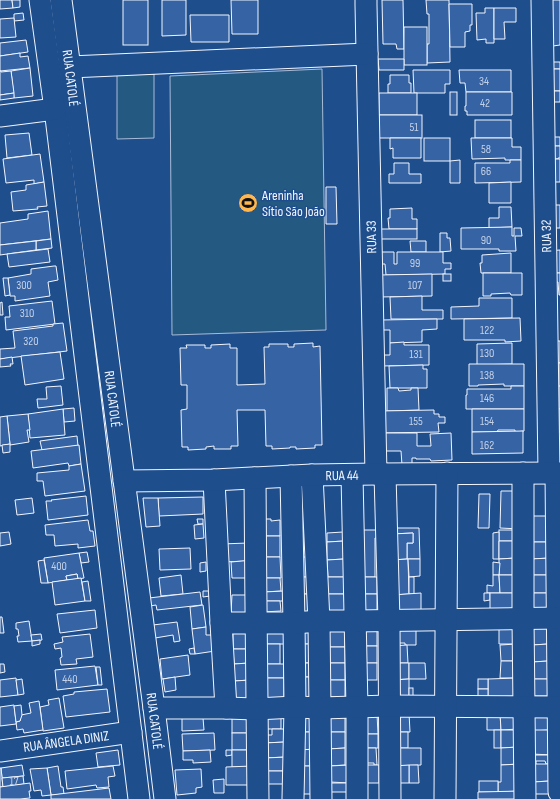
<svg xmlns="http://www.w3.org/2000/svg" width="560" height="799" font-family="'Sofia Sans Condensed',sans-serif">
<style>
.green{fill:#245a82;stroke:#a8bbd7}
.building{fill:#3563a3;stroke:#f2f6ff}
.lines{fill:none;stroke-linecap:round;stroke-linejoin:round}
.minor-casing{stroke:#f2f6ff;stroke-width:23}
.minor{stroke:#1f4e8c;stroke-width:21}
.labels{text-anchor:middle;stroke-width:3;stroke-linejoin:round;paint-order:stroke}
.number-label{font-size:12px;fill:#c3d1e8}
.street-label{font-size:14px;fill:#f2f6ff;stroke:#1f4e8c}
.poi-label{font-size:14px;fill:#f2f6ff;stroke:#1f4e8c;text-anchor:start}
</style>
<rect width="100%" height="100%" fill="#1f4e8c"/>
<!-- green -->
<g class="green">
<polygon points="322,69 326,330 172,335 170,76"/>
<polygon points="117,74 154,74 154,138 117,139"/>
</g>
<!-- building -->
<g class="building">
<polygon points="0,0 12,0 13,8 0,9"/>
<polygon points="12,0 20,0 20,7 13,8"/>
<rect x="123" y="0" width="25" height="45"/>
<polygon points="162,0 186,0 186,35 162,36"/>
<polygon points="231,0 258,0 258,34 232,34"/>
<polygon points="382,0 403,0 404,49 397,49 396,44 383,44"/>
<polygon points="426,0 449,0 450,62 427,63 427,44 429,44 429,14 427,14"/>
<polygon points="552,0 560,0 560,45 553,46"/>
<polygon points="449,4 472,4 472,25 470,25 470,31 465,32 465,47 450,47"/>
<polygon points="485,8 494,8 494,43 486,43 486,39 477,40 476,13 485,13"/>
<polygon points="494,8 516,8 516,22 504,22 505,39 494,39"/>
<polygon points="23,13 24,20 14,21 14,14"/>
<polygon points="190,15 229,15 229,42 191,42"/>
<polygon points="14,18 16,37 0,38 0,19"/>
<rect x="404" y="27" width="23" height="38"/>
<polygon points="26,40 28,52 0,56 0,43"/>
<polygon points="20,53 20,57 28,56 30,68 0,71 0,56"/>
<polygon points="378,59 404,59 404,70 379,70"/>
<rect x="553" y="62" width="7" height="7"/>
<polygon points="30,68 33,96 14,98 11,71"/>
<polygon points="553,69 560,69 560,91 552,91"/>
<polygon points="413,70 450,70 450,84 445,84 445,93 414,93"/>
<polygon points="459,70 511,70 511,92 466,92 465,83 460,83"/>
<polygon points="0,71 1,71 1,72 11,71 14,93 0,95"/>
<polygon points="390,75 409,75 409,83 411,83 411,93 388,93 388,84 390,84"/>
<rect x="552" y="91" width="8" height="11"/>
<rect x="450" y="92" width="7" height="23"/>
<polygon points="466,92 512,92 512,115 467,115 467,111 465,111 465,106 466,106"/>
<polygon points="14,93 14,98 0,100 0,95"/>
<rect x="379" y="93" width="38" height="22"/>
<rect x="379" y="115" width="43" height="23"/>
<rect x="475" y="120" width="36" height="18"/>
<polygon points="29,133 32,155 7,158 5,135"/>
<rect x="548" y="137" width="12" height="9"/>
<polygon points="390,138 421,138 421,158 393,158 393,148 390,149"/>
<rect x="424" y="138" width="26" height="23"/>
<polygon points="471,138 512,138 512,147 521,147 521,160 505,160 505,158 472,159"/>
<polygon points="551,146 560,146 560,158 558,158 558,159 551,159"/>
<polygon points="40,154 44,182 34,184 34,180 6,183 3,159"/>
<rect x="550" y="159" width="10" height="23"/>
<polygon points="460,160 460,183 450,183 450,161"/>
<polygon points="510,160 521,160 521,182 475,183 475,163 510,163"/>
<polygon points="394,163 409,163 409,174 421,174 421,183 389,183 389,174 394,174"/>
<polygon points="44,182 47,206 37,207 38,209 13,211 11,192 26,190 26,185"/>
<polygon points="511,182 511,203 489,203 489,183"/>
<polygon points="326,187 336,187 337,224 326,224"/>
<rect x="551" y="205" width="9" height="23"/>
<polygon points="499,207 511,207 512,227 489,228 489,218 499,218"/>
<polygon points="412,208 412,219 417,219 417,229 389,229 388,218 390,218 390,209"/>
<polygon points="48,211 51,239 0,245 0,223 28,219 28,214"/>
<polygon points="512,227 512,236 514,236 514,228 521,228 522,236 515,236 516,251 499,251 499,249 461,249 461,228"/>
<rect x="378" y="229" width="39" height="10"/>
<polygon points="440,233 447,233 447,238 450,238 451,251 440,252"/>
<polygon points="51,239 52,248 36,250 36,241"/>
<polygon points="36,241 36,250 0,255 0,245"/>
<polygon points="410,241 426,241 426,252 411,252"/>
<polygon points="48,249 50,262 9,267 7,254"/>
<polygon points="560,250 560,273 547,273 547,251"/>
<polygon points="378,252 394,252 394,264 397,264 397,252 443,252 443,263 451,263 451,269 445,269 445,274 386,275 385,264 378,264"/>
<polygon points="511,253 511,273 481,273 480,263 482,263 482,255"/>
<polygon points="54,266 56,266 58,280 48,282 50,296 15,301 15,296 10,296 8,278 31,274 31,269"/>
<polygon points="483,273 522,273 522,295 511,295 510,293 491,294 491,296 483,296"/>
<polygon points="551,273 560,273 560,295 559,295 558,282 551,283"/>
<polygon points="432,274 432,296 379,297 379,275"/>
<rect x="443" y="274" width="8" height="7"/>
<polygon points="3,278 8,278 10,295 5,296"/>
<polygon points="422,296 422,310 443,310 443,319 391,319 390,297"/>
<polygon points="479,298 512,298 512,318 451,319 451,307 479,306"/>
<polygon points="52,301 55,324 6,330 5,317 10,317 9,306"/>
<polygon points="2,302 3,315 0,315 0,303"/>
<polygon points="520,318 521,341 505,342 505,340 464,340 464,319"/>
<polygon points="437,319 437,329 422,330 422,342 390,343 390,330 380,330 381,320"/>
<polygon points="63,323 67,351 0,359 0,349 15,348 13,331 53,326 53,324"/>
<rect x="553" y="341" width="7" height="22"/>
<polygon points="404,342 404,345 429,345 429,365 381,366 381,355 390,355 390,343"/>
<polygon points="313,343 313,347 320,346 322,445 315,445 315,448 296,449 296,447 290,447 290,448 272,449 272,446 266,446 265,410 237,410 238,446 231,446 231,449 214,449 214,446 206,447 206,449 188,450 188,447 182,447 181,410 187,409 187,385 181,385 180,348 187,348 186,345 205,345 205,348 211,348 211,345 230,344 230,348 237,348 237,385 265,384 264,347 269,347 269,344 288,344 288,347 294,347 294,344"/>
<polygon points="512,343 512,364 477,365 477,344"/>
<polygon points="60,352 64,379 25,385 21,356"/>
<polygon points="12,357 13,364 10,364 11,366 0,367 0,359"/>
<polygon points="553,363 560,363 560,386 554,387"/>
<polygon points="469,364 524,364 524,386 504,386 504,384 478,385 478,386 469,386"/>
<polygon points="423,365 423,369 427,369 427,388 390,388 389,366"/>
<polygon points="61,386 63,405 38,408 37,399 47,399 46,387"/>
<polygon points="511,386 524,386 524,409 466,409 466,395 467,395 467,389 511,389"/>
<polygon points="560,386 560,409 554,409 554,387"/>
<polygon points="387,388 398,388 399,391 411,390 411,388 418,388 419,410 387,411"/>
<polygon points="74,408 75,421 64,422 63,409"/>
<polygon points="63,409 65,435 30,438 28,414"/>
<polygon points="472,409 524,409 524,431 515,432 515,430 498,430 497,432 472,432"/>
<polygon points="554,409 560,409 560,432 555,432"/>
<polygon points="434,410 434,414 439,414 439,417 445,417 445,423 438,423 439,432 380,433 380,411"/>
<polygon points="28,414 30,430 27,430 29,442 10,445 7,416"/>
<polygon points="7,416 10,444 0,446 0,417"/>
<polygon points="523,431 523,453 472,454 472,432"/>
<polygon points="382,433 417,433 417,446 431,446 430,434 451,433 452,460 431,461 430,459 416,459 416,458 412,458 412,465 402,465 401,451 382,451"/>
<polygon points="77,436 78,446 42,450 40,441"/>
<polygon points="10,444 10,452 3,453 2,445"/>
<polygon points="79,445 81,464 69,466 68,463 33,468 31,451"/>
<polygon points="81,464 85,491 45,496 43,481 37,481 37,473 69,470 69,466"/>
<polygon points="501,491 520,491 520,529 500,528"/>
<polygon points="479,494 490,494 489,528 478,528"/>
<polygon points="86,496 88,515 48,520 46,501 52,501 51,500"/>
<polygon points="203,497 203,514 159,516 158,498"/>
<polygon points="32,498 34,513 17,515 15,500"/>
<polygon points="143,498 158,498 160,526 146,527"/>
<polygon points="530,516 549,516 549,542 528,542"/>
<polygon points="197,519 203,519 203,524 198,524"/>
<polygon points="263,519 271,519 271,521 280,520 280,536 263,536"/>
<polygon points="88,520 90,531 93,531 95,546 78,548 78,544 55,546 54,535 46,535 45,525"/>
<polygon points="203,524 204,538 195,539 194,525"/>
<polygon points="391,528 419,528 420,559 407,559 407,543 413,543 413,533 391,534"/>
<polygon points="359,530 377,530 377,538 375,538 375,577 358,577"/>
<rect x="499" y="530" width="16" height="11"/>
<polygon points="9,532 11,544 0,546 0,533"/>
<polygon points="343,532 344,541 327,542 327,533"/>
<polygon points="499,532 499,559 493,559 493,533"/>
<polygon points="413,533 413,543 407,543 407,559 391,560 391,534"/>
<rect x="263" y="536" width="17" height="21"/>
<polygon points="344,541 344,559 327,560 327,542"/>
<polygon points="499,541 515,541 516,558 499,559"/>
<polygon points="532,542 549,542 550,558 532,559"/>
<polygon points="248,543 248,561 221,562 221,544"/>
<polygon points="190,548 191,569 160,570 159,549"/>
<polygon points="87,552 89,562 81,563 79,553"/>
<polygon points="79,553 84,578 78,579 77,574 66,576 67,580 48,583 44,558"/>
<polygon points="263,557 280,557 281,578 263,578"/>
<polygon points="295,557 310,557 311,577 295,577"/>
<polygon points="516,558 517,575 499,575 499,559"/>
<polygon points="550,558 550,575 531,575 530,559"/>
<polygon points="344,559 344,577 328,577 327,560"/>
<polygon points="408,559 409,594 392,595 391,560"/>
<polygon points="408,559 420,559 420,576 409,577"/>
<polygon points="44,560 48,583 41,583 38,561"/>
<polygon points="253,560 254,578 232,578 231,562"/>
<polygon points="206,562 206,571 200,572 200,563"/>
<polygon points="493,562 500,563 499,575 493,575"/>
<polygon points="77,574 78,579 67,580 66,576"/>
<polygon points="181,575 183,594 161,596 159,578"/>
<polygon points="493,575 499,575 500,593 487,593 487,585 493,586"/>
<polygon points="499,575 517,575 517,593 500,593"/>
<rect x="531" y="575" width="19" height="18"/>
<rect x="295" y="577" width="16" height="17"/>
<polygon points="326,577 344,577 344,594 328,594"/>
<polygon points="358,577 377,577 377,594 359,594"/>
<rect x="409" y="577" width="5" height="17"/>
<polygon points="81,578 85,601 55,605 52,582"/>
<polygon points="263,578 280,578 281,591 263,592"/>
<polygon points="88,581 91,601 85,601 82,582"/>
<polygon points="203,591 210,591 210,596 203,597"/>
<polygon points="285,591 285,601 263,601 263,592"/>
<polygon points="200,592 202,605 157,610 156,605 150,606 149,598"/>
<polygon points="421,593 421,611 392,612 392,595"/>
<polygon points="484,593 490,593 490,600 484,601"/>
<rect x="490" y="593" width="30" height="17"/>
<rect x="531" y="593" width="19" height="17"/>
<polygon points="295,594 311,594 313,612 295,612"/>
<polygon points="328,594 344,594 345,612 328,612"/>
<polygon points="359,594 377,594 377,611 358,611"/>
<polygon points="232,595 254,595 254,613 231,613"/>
<polygon points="263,601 280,601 281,611 263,612"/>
<polygon points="203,605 206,627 192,629 190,607"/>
<polygon points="95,610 97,628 60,633 57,614"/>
<polygon points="0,617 2,617 4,633 0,633"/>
<polygon points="29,621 32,641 18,642 17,636 19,636 18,629 16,629 16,623"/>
<polygon points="177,622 180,641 174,642 173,635 155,638 153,625"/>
<polygon points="548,626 548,644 532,645 532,627"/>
<polygon points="206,627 206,635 214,635 215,651 195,654 192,629"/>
<polygon points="499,627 517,627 514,644 499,644"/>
<polygon points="296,628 312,628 314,644 296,644"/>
<rect x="327" y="628" width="18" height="19"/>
<rect x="360" y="628" width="17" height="18"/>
<polygon points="392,628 416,628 416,645 405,645 405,643 395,643"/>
<polygon points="264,629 284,629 284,644 265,644"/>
<rect x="233" y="630" width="16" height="19"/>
<polygon points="41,634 42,640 32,641 31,635"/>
<polygon points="90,634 93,657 76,659 77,664 61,665 60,658 62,657 61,648 55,649 54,644 63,642 62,637"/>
<polygon points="40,640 40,644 32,646 32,641"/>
<rect x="265" y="644" width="15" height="20"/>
<polygon points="296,644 314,644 313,663 296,663"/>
<polygon points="517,644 517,661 501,661 500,645"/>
<polygon points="548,644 548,661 532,662 532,645"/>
<polygon points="407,645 408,663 392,663 392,646"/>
<rect x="359" y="646" width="18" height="17"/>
<polygon points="327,647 345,647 345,663 328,663"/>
<polygon points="194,648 195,654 190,654 189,649"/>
<polygon points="233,649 249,649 249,663 234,664"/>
<polygon points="188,655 190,675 162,679 160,659"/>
<polygon points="501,661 517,661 517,678 500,678"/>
<polygon points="548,661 549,679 532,679 532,662"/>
<polygon points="249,663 250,680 234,681 234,664"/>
<rect x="296" y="663" width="17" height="14"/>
<rect x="328" y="663" width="17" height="17"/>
<rect x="361" y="663" width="16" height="17"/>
<polygon points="392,663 409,663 409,679 391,680"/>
<polygon points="409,663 425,663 426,679 409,679"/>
<polygon points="0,664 4,664 5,672 0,673"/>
<rect x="265" y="664" width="19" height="14"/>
<polygon points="95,666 98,685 57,690 55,670"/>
<polygon points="96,667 100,667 102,685 98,685"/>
<polygon points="175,677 176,690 165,692 163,679"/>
<polygon points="296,677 313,677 313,698 295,698"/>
<polygon points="16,678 18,695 0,697 0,680"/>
<rect x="265" y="678" width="19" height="20"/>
<polygon points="517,678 518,696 488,697 488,679"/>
<polygon points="22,679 24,694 18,695 16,680"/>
<polygon points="409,679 409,697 391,697 391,680"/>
<rect x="478" y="679" width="10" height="10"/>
<rect x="532" y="679" width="17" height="17"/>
<polygon points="250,680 250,698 235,699 234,681"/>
<polygon points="328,680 345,680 345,697 329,697"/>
<rect x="409" y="688" width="4" height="9"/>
<polygon points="107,689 110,712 66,717 63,696 74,694 74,692"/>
<rect x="478" y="689" width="10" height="8"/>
<polygon points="59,698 64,728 43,731 40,707 49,705 48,700"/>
<polygon points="39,701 43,730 24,733 23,729 17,730 16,722 20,721 21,715 31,713 29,703"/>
<polygon points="14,705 16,722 16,724 0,726 0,707"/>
<polygon points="21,705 22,715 20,721 16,722 14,706"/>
<polygon points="409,713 410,732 393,732 392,714"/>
<polygon points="487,713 500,713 501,730 487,730"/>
<polygon points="500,713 518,713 519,729 501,730"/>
<polygon points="531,713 549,713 549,730 531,731"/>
<polygon points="314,714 314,732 297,732 297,715"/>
<rect x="328" y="714" width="17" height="18"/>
<polygon points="360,714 377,714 378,734 361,734"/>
<rect x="232" y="715" width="16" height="18"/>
<rect x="264" y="715" width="17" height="14"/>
<polygon points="182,716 203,718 204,730 182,731"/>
<polygon points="272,729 285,729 285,742 264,743 264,735 272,735"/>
<rect x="494" y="730" width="7" height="18"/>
<polygon points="501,730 517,730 518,747 501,748"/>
<polygon points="528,730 552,730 553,755 531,754"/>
<polygon points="297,732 318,732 318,749 296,750"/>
<polygon points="328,732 345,732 345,748 328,749"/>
<rect x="393" y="732" width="15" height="16"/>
<polygon points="214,733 215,750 183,751 182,734"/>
<rect x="232" y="733" width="23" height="17"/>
<rect x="361" y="734" width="17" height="14"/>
<polygon points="285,742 285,757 264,758 264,743"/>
<polygon points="518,747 519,764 501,765 501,748"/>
<polygon points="345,748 345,765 328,766 328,749"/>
<polygon points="361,748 376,748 377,765 374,765 374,763 364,763"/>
<polygon points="393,748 421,748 421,765 393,766"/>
<polygon points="318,749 314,766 297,766 296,750"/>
<polygon points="118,750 120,765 98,767 96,753"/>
<polygon points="210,750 211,762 193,763 193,760 183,760 183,751"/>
<polygon points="226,750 232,750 232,755 226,756"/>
<polygon points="232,750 249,750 250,767 232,767"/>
<polygon points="533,755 553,755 550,764 546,764 545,761 536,761 536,764 533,764"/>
<polygon points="288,757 287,771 264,771 264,758"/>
<polygon points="520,764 520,791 498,792 498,782 501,782 501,765"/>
<polygon points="531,764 550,764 550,781 531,782"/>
<polygon points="22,765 24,776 2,778 1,768"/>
<polygon points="350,765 350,783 330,782 329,766"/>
<polygon points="361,765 379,765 379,783 362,783"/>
<polygon points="409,765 418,765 419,783 409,783"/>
<polygon points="409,765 409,783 394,783 393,766"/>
<polygon points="58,766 61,787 63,787 64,794 51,795 47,768"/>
<polygon points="113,766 115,776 108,777 109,787 97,788 96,785 67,789 65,771"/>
<polygon points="252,766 252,785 226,785 226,767"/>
<rect x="297" y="766" width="17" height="28"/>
<polygon points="0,768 1,768 3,787 0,787"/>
<polygon points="47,768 51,795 42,796 41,790 34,791 30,769"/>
<polygon points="201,769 202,787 196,788 196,793 177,795 175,770"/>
<rect x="264" y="771" width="23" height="13"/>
<polygon points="23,776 24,784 3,787 2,778"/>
<polygon points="224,779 224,793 214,793 213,780"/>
<rect x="479" y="781" width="19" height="11"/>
<polygon points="550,781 550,794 534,794 533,782"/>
<polygon points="30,783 31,791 29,791 30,798 20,799 0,799 0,787"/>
<rect x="329" y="783" width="21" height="9"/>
<polygon points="109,788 111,799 51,799 51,795"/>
<polygon points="522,791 522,799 478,799 478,792"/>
</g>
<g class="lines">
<!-- minor casing -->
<g class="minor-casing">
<g id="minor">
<polyline points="40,0 55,109 139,799"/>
<polyline points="61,0 154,708 165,799"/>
<polyline points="366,0 366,5 376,474"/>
<polyline points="542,0 549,472"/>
<polyline points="70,67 367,54"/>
<polyline points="0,116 55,109"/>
<polyline points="523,473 523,619 525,799"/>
<polyline points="556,473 559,792"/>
<polyline points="385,474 389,621 390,799"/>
<polyline points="312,475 319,621 321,799"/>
<polyline points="352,475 357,707 357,799"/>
<polyline points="291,476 294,623 295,707 293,799"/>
<path d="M255 478C256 585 256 692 258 799"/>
<polyline points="214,480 221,623 226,708"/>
<polyline points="124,481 214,480 312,475 376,474 560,473"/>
<polyline points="221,623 294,623 319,621 355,621 560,618"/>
<polyline points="154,708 226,708 256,709 295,707 321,708 389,706 560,707"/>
<polyline points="0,751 131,732"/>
<polyline points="445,799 447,473"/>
</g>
</g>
<!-- minor -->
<use href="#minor" class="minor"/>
</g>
<!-- icons -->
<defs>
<g id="stadium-disc" transform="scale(1)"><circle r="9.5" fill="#ffb74d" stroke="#1f4e8c"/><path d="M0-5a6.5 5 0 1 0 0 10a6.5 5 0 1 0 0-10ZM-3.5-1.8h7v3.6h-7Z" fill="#111"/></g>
</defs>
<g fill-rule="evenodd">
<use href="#stadium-disc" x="248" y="203"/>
</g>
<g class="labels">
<!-- number labels -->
<g class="number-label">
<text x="484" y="85">34</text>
<text x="485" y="107">42</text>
<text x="414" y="131">51</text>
<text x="486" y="153">58</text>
<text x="486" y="175">66</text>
<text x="486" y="244">90</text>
<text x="415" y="267">99</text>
<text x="24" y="289">300</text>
<text x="415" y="289">107</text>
<text x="27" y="317">310</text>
<text x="487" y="334">122</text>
<text x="31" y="345">320</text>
<text x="487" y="357">130</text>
<text x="416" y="358">131</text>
<text x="487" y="379">138</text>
<text x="487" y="402">146</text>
<text x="416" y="425">155</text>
<text x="487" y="425">154</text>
<text x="487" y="449">162</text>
<text x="59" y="570">400</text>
<text x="70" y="683">440</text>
<text x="14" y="785">17</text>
</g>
<!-- street labels -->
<g class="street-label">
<text transform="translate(71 78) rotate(83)" y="5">RUA CATOLÉ</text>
<text transform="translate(546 236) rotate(-91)" y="5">RUA 32</text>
<text transform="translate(371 237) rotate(-91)" y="5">RUA 33</text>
<text transform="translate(113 399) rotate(83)" y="5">RUA CATOLÉ</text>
<text transform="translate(342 475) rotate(-1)" y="5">RUA 44</text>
<text transform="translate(155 721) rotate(83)" y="5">RUA CATOLÉ</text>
<text transform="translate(66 741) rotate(-8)" y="5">RUA ÂNGELA DINIZ</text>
</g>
<!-- poi labels -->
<g class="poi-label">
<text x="262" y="200">Areninha<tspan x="262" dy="16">Sítio São João</tspan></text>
</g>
</g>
</svg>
